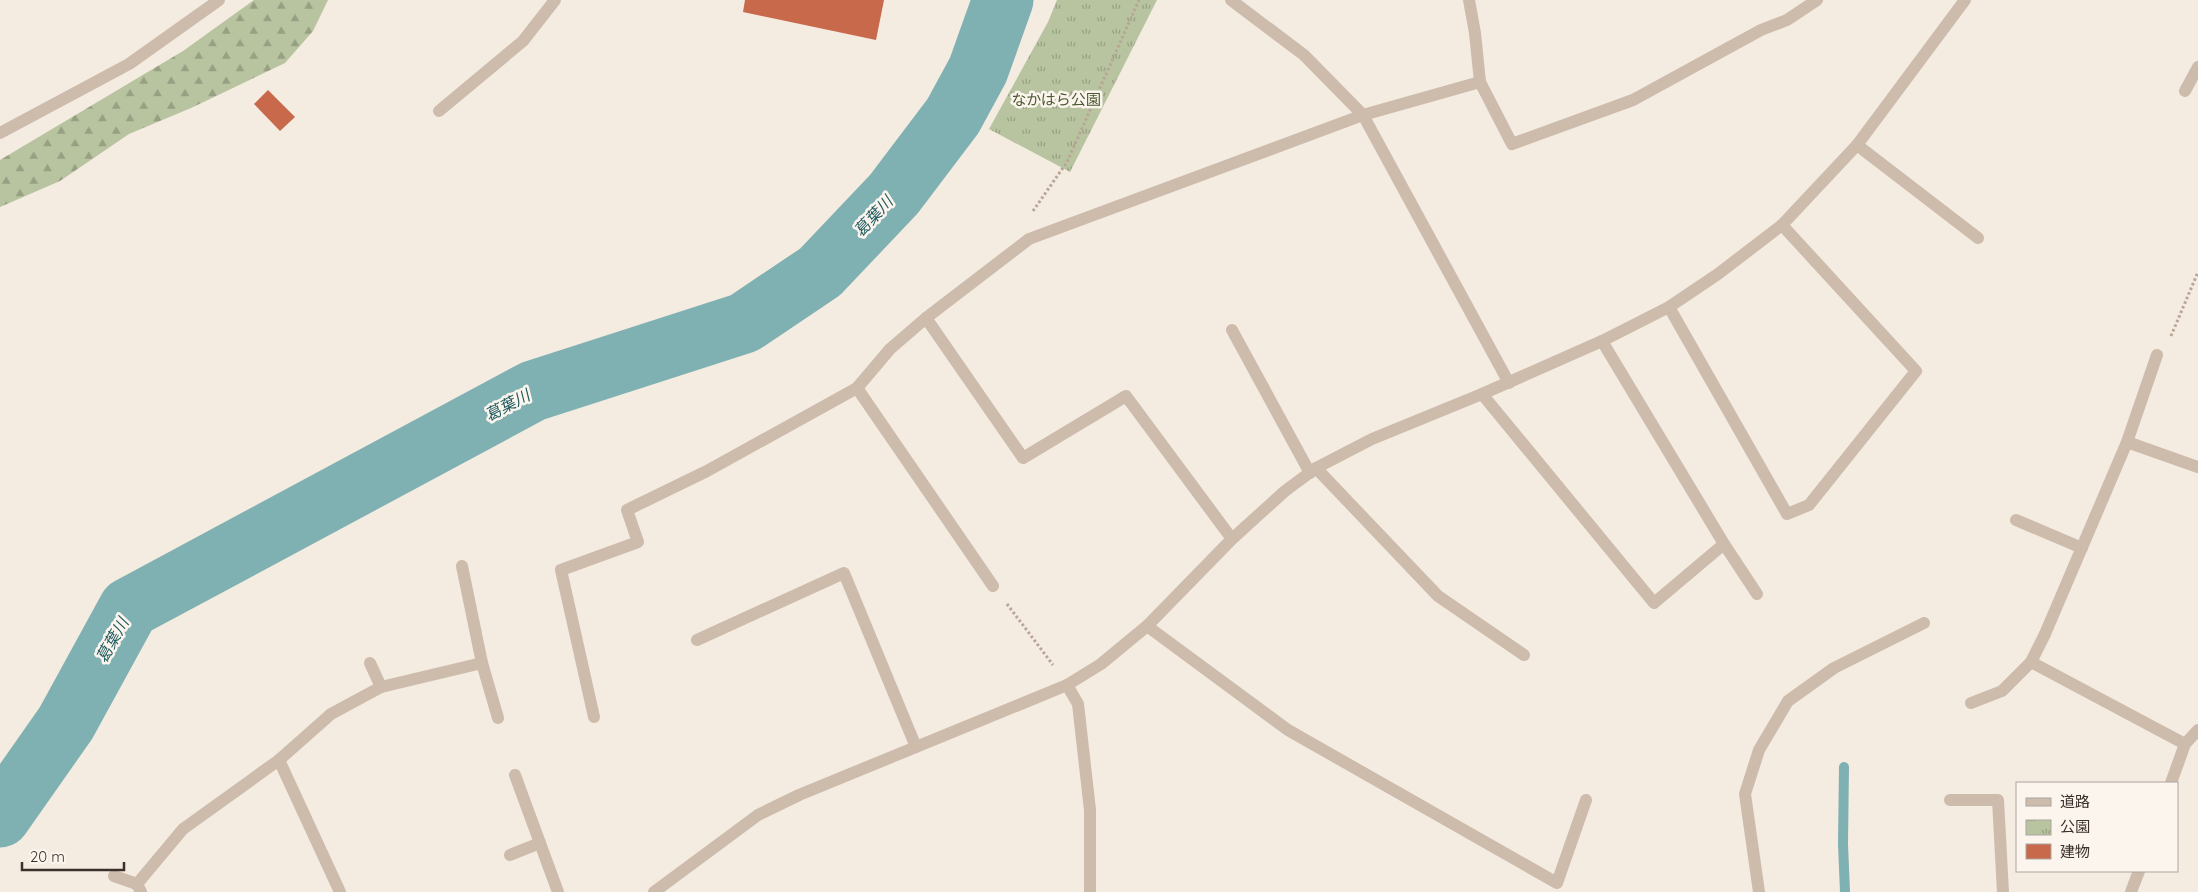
<svg xmlns="http://www.w3.org/2000/svg" width="2198" height="892" font-family="Quicksand,'Noto Sans JP',sans-serif">
<style>
.forest{fill:url(#forest-firs)}
.park{fill:url(#park-tufts)}
.lines{fill:none;stroke-linecap:round;stroke-linejoin:round}
.stream{stroke:#7fb0b2;stroke-width:10}
.river{stroke:#7fb0b2;stroke-width:61}
.building{fill:#c8694b}
.path{stroke:#b9a596;stroke-width:3;stroke-dasharray:2.5 2.5;stroke-linecap:butt}
.lane{stroke:#cdbbac;stroke-width:12}
.street{stroke:#cdbbac;stroke-width:12}
.labels{text-anchor:middle;stroke-width:5;stroke-linejoin:round;paint-order:stroke}
.park-label{font-size:15px;fill:#4a5a2e;stroke:#fbf5ee}
.water-label{font-size:16px;font-style:italic;fill:#1f5a5e;stroke:#fbf5ee}
</style>
<defs>
<pattern id="forest-firs" width="22" height="20" patternUnits="userSpaceOnUse" patternTransform="scale(1.25)"><rect width="22" height="20" fill="#b8c4a0"/><path d="M5 1l3.5 6h-7zM16 11l3.5 6h-7z" fill="#97a083"/></pattern>
<pattern id="park-tufts" width="24" height="20" patternUnits="userSpaceOnUse" patternTransform="scale(1.25)"><rect width="24" height="20" fill="#b8c4a0"/><path d="M3 7l-1-3M5 7V3M7 7l1-3M15 17l-1-3M17 17v-4M19 17l1-3" fill="none" stroke="#97a083"/></pattern>
</defs>
<rect width="100%" height="100%" fill="#f4ebe1"/>
<!-- forest -->
<polygon class="forest" points="254,0 328,0 313,31 285,63 191,108 129,134 60,181 0,207 0,160 183,51"/>
<!-- park -->
<polygon class="park" points="1057,0 1157,0 1070,172 989,129 1048,22"/>
<g class="lines">
<!-- stream -->
<polyline class="stream" points="1844,767 1843,844 1845,892"/>
<!-- river -->
<polyline class="river" points="0,817 66,723 129,608 533,391 744,323 820,272 894,194 953,116 978,70 1003,0"/>
</g>
<!-- building -->
<g class="building">
<polygon points="745,0 884,0 876,40 743,12"/>
<polygon points="268,90 295,117 280,131 254,104"/>
</g>
<g class="lines">
<!-- path -->
<g class="path">
<polyline points="1033,211 1067,162 1139,0"/>
<polyline points="2171,336 2198,272"/>
<polyline points="1007,604 1053,665"/>
</g>
<!-- lane -->
<g class="lane">
<polyline points="2185,91 2198,67"/>
<polyline points="439,111 523,41 555,0"/>
<polyline points="1857,145 1978,238"/>
<polyline points="1232,330 1310,473"/>
<polyline points="857,388 993,586"/>
<polyline points="2127,442 2198,467"/>
<polyline points="1316,468 1438,596 1524,655"/>
<polyline points="2016,520 2082,548"/>
<polyline points="462,566 482,663 498,718"/>
<polyline points="697,640 844,573 916,747"/>
<polyline points="370,663 381,687"/>
<polyline points="1971,703 2002,691 2031,662 2045,634"/>
<polyline points="515,775 558,892"/>
<polyline points="1950,800 1998,800 2003,892"/>
<polyline points="510,855 540,843"/>
<polyline points="114,876 137,884"/>
</g>
<!-- street -->
<g class="street">
<polyline points="1231,0 1304,55 1363,115 1509,383"/>
<polyline points="1469,0 1475,33 1480,82 1512,144 1633,100 1761,30 1787,20 1817,0"/>
<polyline points="0,133 129,64 219,0"/>
<polyline points="1669,307 1787,514 1809,505 1916,371 1782,225"/>
<polyline points="926,318 1023,458 1126,396 1232,539"/>
<polyline points="1602,341 1724,544 1757,594"/>
<polyline points="1482,394 1654,603 1724,544"/>
<polyline points="1147,626 1288,730 1557,883 1586,800"/>
<polyline points="2045,634 2127,442 2157,355"/>
<polyline points="2031,662 2185,744"/>
<polyline points="1067,685 1078,704 1090,810 1090,892"/>
<polyline points="594,717 561,570 638,542 627,510 707,471 857,388 890,349 926,318 1029,239 1363,115 1480,82"/>
<polyline points="279,760 340,892"/>
<polyline points="2171,783 2185,744 2198,730"/>
<polyline points="141,892 137,884 183,829 279,760 331,714 381,687 482,663"/>
<polyline points="654,892 758,815 799,795 1067,685 1101,664 1147,626 1232,539 1285,491 1316,468 1372,439 1482,394 1602,341 1669,307 1718,274 1782,225 1857,145 1965,0"/>
<polyline points="1759,892 1745,794 1759,750 1788,701 1834,668 1924,623"/>
<polyline points="2131,892 2139,871"/>
</g>
</g>
<g class="labels">
<!-- park labels -->
<g class="park-label">
<text x="1056" y="105">なかはら公園</text>
</g>
<!-- water labels -->
<g class="water-label">
<text transform="translate(873 216) rotate(-47)" y="6">葛葉川</text>
<text transform="translate(507 405) rotate(-28)" y="6">葛葉川</text>
<text transform="translate(112 640) rotate(-61)" y="6">葛葉川</text>
</g>
</g>
<!-- legend -->
<rect x="2016" y="782" width="162" height="90" fill="#fbf5ee" stroke="#aea6a0"/>
<rect x="2026" y="798" width="25" height="8" fill="#cdbbac" stroke="#aea6a0"/>
<text x="2060" y="807" font-size="15" fill="#3b302b">道路</text>
<rect x="2026" y="820" width="25" height="15" fill="url(#park-tufts)" stroke="#aea6a0"/>
<text x="2060" y="832" font-size="15" fill="#3b302b">公園</text>
<rect x="2026" y="844" width="25" height="15" fill="#c8694b" stroke="#aea6a0"/>
<text x="2060" y="857" font-size="15" fill="#3b302b">建物</text>
<!-- scale -->
<path d="M22 862v8h102v-8" fill="none" stroke="#3b302b" stroke-width="2.5"/>
<text x="30" y="862" font-size="15" fill="#3b302b" stroke="#fbf5ee" stroke-width="4" paint-order="stroke">20 m</text>
</svg>
